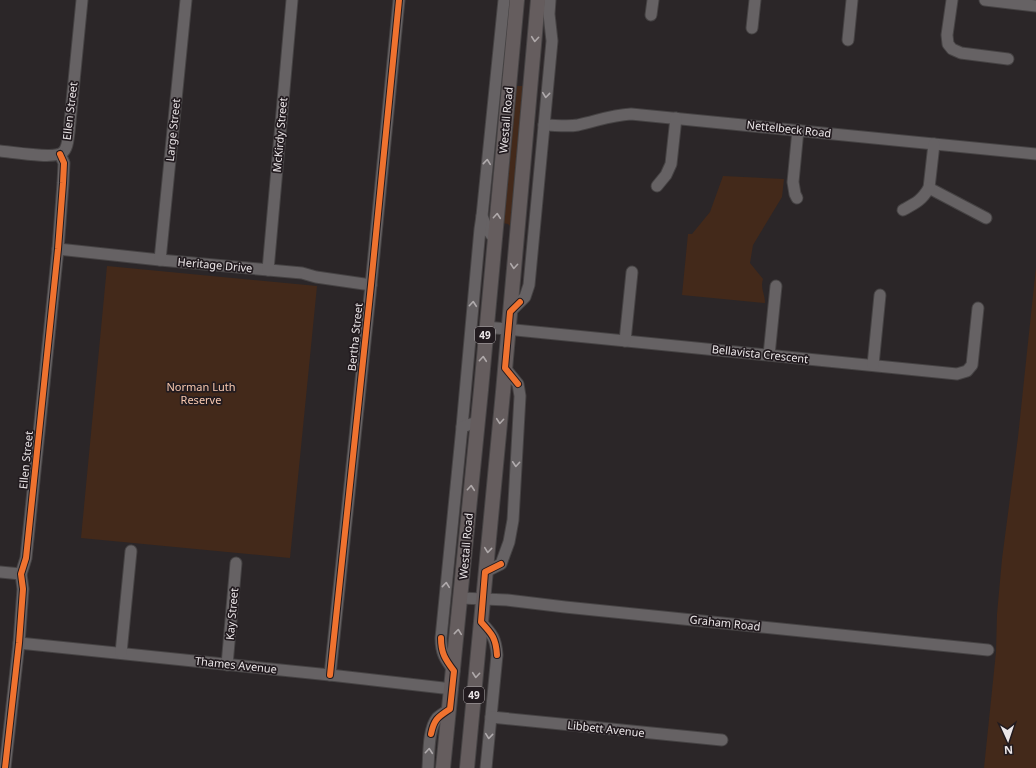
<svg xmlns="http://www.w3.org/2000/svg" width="1036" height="768" font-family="'Noto Sans',sans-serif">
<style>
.green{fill:#43291a}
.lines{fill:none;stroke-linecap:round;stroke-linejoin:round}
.minor-casing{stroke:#464344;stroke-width:13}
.major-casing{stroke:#464344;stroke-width:16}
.minor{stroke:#666264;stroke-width:11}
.major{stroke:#655d5e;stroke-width:14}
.cycleway-casing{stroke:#221b1f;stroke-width:8}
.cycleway{stroke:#ef722f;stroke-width:6}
.oneway{stroke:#afa9aa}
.oneway2{stroke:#b0abad}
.labels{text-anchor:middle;stroke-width:3.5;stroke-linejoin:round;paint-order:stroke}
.shield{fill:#221b1f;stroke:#afaaac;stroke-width:1}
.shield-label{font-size:10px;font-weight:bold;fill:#ece7e9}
.street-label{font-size:11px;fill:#ece7e9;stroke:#221b1f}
.park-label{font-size:11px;fill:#f8c8af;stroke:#221b1f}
</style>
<rect width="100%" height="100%" fill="#2b2628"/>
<!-- green -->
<g class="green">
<polygon points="515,86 524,86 512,228 508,224 503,223"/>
<path d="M723 176 784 179 782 197 753 245 750 263 763 279C760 288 765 294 765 303L682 295 688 234H692L710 212Z"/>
<polygon points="107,266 317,286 290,558 81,538"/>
<polygon points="1036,267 1036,768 984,768 996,652 997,614 1002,559 1018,437"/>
</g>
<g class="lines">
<!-- minor casing -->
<g class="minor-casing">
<g id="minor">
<polyline points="952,0 947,35 948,44 952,49 961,53 1008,59"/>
<polyline points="985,0 1036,6"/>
<polyline points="651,15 653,0"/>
<polyline points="752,28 755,0"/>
<polyline points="848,40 852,0"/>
<path d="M544 125C555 125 567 127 578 125 597 121 611 115 631 114L1036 154"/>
<polyline points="934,144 929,188 986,218"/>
<path d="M0 151C12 152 53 159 62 153 68 149 68 138 69 132L82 0"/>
<polyline points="657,186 666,175 671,164 676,118"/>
<polyline points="797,198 795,194 793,182 798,130"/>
<path d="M903 210C916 203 921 201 929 188"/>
<polyline points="495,240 487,229 482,216 504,0"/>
<polyline points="58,249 160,260 302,273 316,277 371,285"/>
<polyline points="160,260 186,0"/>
<polyline points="268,270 292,0"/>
<polyline points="510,312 525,297 529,285 552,41 549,14 550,0"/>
<polyline points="486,327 957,374 967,371 972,365 978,308"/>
<polyline points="625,341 632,272"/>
<polyline points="769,355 776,286"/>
<polyline points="873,365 880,295"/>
<polyline points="462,427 480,229 482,216"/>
<polyline points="0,572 21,574"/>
<polyline points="485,572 501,564 509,542 513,520 520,396 518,384 505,368"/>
<polyline points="461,598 507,600 565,607 988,650"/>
<path d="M481 622C492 634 496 638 497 655L486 768"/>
<polyline points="19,643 330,675 452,689"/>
<polyline points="121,653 131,551"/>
<polyline points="227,665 236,563"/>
<path d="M454 671C445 659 441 653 441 638L462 427 477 422"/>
<polyline points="330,675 371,285 399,0"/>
<polyline points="491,717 722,740"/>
<polyline points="5,768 19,643 23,589 21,574 26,558 58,249 63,183 64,163 60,154"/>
<path d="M428 768C429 755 428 729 437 718 440 715 445 712 450 709"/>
</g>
</g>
<!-- major casing -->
<g class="major-casing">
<g id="major">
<polyline points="443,768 481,390 517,0"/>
<polyline points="467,768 503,392 538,0"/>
</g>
</g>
<!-- minor -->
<use href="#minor" class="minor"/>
<!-- major -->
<use href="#major" class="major"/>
<!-- cycleway casing -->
<g class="cycleway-casing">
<g id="cycleway">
<polyline points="518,384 505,368 510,312 520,302"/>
<path d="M497 655C496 638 492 634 481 622L485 572 501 564"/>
<polyline points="330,675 371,285 399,0"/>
<path d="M431 734C434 719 438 717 450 709L454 671C445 659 441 653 441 638"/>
<polyline points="5,768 19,643 23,589 21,574 26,558 58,249 63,183 64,163 60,154"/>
</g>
</g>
<!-- cycleway -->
<use href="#cycleway" class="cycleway"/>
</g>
<!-- one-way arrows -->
<defs><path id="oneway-chevron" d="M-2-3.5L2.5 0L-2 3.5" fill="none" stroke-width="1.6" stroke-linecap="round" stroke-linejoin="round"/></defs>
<g class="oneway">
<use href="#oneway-chevron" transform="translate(535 39) rotate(95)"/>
<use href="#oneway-chevron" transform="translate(497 216) rotate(-85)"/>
<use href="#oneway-chevron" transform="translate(514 266) rotate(95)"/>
<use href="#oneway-chevron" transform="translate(483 359) rotate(-85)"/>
<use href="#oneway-chevron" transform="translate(500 421) rotate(95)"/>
<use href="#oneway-chevron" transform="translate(471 488) rotate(-85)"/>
<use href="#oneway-chevron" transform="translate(488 550) rotate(96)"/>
<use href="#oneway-chevron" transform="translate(458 632) rotate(-84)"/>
<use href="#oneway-chevron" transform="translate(476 675) rotate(95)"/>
</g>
<g class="oneway2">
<use href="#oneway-chevron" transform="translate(546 95) rotate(96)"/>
<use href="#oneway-chevron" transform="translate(487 162) rotate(-84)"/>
<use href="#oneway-chevron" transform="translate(473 304) rotate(-85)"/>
<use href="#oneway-chevron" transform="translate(516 464) rotate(94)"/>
<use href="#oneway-chevron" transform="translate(446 585) rotate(-84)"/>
<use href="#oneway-chevron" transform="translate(489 736) rotate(96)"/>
<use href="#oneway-chevron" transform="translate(429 751) rotate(-85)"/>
</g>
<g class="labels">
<!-- shield labels -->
<g class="shield">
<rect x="475" y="327" width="20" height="16" rx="3"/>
<rect x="464" y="687" width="20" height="16" rx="3"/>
</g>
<g class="shield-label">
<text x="485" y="339">49</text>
<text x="474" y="699">49</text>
</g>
<!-- street labels -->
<g class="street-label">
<text transform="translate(70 111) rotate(-83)" y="4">Ellen Street</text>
<text transform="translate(506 120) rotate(-85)" y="4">Westall Road</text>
<text transform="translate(789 129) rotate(6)" y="4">Nettelbeck Road</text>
<text transform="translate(173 130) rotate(-84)" y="4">Large Street</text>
<text transform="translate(280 135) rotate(-85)" y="4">McKirdy Street</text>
<text transform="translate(215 265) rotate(5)" y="4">Heritage Drive</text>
<text transform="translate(355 337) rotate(-84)" y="4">Bertha Street</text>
<text transform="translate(760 354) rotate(6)" y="4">Bellavista Crescent</text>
<text transform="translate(26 460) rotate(-84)" y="4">Ellen Street</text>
<text transform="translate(466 546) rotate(-85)" y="4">Westall Road</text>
<text transform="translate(232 614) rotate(-85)" y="4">Kay Street</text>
<text transform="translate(725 623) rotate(6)" y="4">Graham Road</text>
<text transform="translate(236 665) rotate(6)" y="4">Thames Avenue</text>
<text transform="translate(606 729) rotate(6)" y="4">Libbett Avenue</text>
</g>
<!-- park labels -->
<g class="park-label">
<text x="201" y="391">Norman Luth<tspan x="201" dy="13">Reserve</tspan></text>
</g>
</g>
<!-- north arrow -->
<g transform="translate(1008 740) rotate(177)" stroke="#221b1f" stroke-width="3" paint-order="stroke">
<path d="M0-3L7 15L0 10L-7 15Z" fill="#ece7e9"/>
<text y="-6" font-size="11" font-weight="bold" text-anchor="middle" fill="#ece7e9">N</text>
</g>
</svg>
